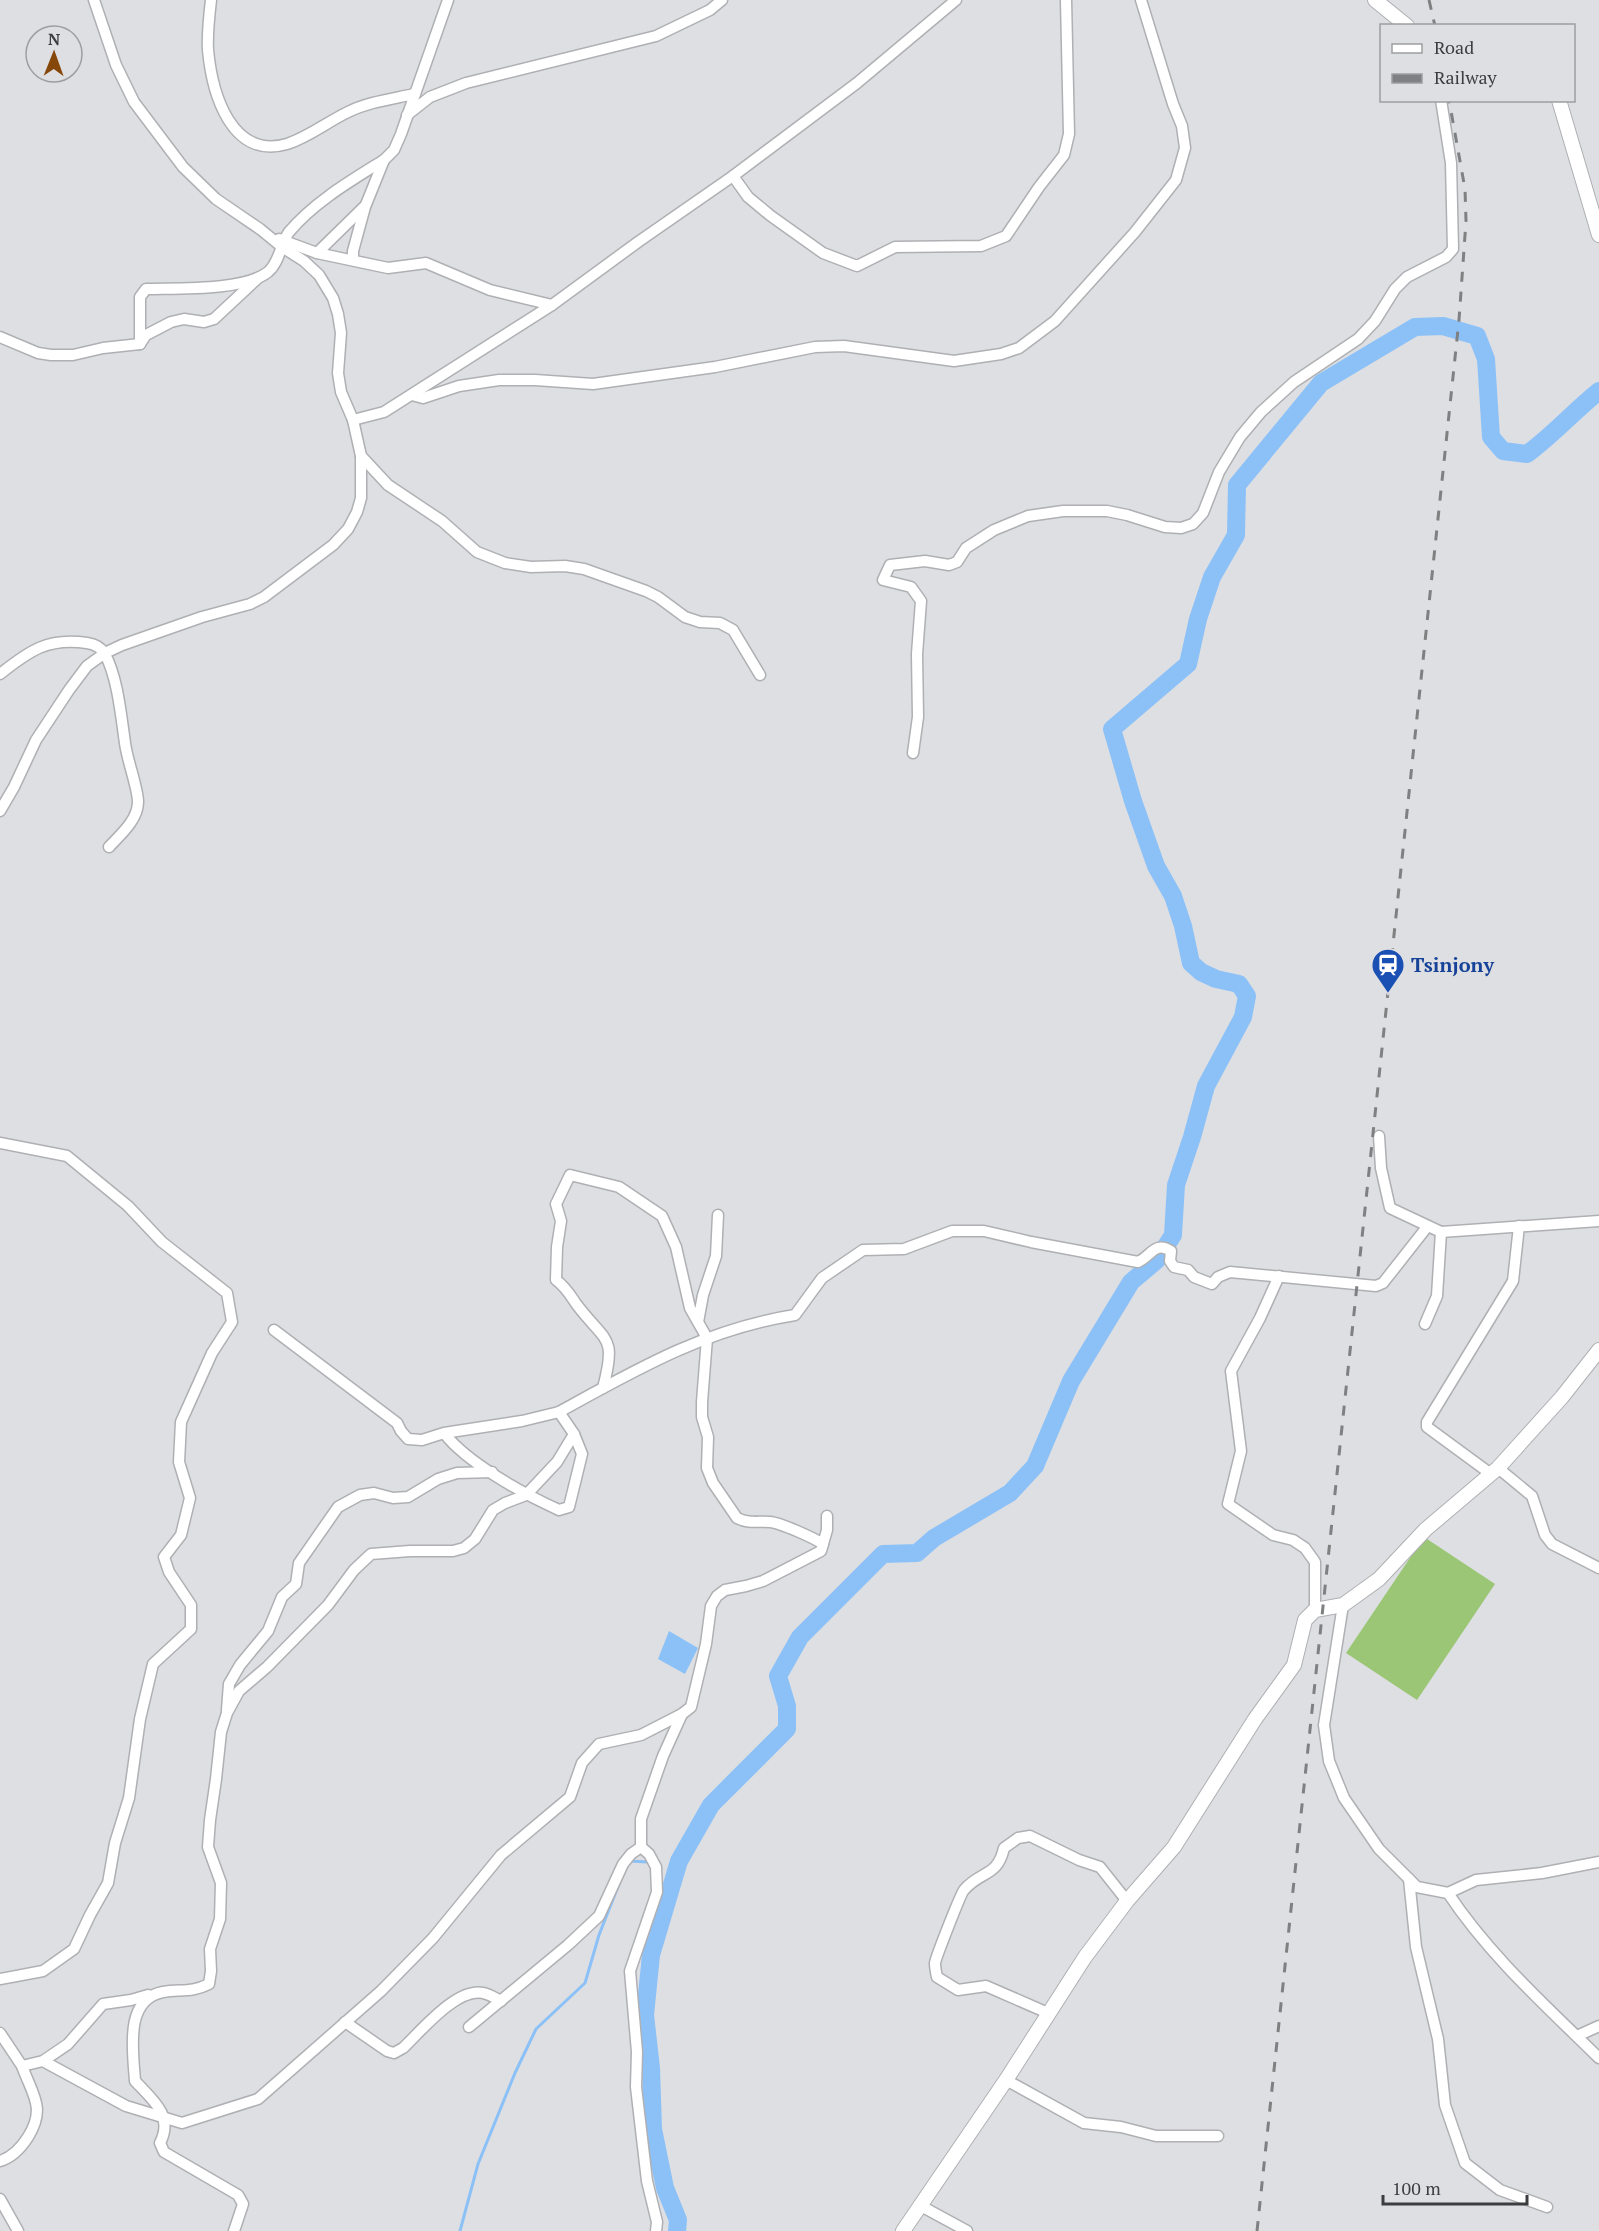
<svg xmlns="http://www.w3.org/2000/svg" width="1599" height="2231" font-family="'PT Serif',serif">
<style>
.grass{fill:#9bc675}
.water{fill:#8cc1f8}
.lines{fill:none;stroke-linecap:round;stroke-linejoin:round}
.stream{stroke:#8cc1f8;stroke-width:3}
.river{stroke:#8cc1f8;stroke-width:18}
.minor-casing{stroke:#afb0b3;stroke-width:13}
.tertiary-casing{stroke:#afb0b3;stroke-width:16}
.minor{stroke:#fff;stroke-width:10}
.tertiary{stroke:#fff;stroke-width:14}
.rail{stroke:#7f8082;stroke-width:3;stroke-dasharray:10 10;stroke-linecap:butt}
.labels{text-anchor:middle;stroke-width:4.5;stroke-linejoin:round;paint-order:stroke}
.transit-label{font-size:20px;font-weight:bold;fill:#164399;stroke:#dedfe2;text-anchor:start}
</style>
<rect width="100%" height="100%" fill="#dedfe2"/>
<!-- grass -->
<polygon class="grass" points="1424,1537 1495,1584 1417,1700 1346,1653"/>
<!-- water -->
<polygon class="water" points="669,1631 698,1648 685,1674 658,1659"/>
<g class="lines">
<!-- stream -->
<g class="stream">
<polyline points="629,1861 648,1862"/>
<polyline points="460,2231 478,2164 515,2073 536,2029 585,1983 599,1935 619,1884"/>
</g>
<!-- river -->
<path class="river" d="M677 2231 678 2220 665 2188 653 2129 651 2068 645 2015 651 1955 679 1861 711 1805 787 1729V1706L778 1676 800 1637 883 1554 917 1553 934 1538 1010 1493 1035 1466 1071 1381 1131 1282 1157 1260 1173 1235 1176 1185 1192 1137 1206 1086 1243 1017 1247 996 1239 984 1216 979 1201 972 1191 963 1183 926 1173 896 1156 866 1133 801 1112 729 1188 664 1198 619 1212 577 1236 535 1237 485 1321 383 1415 327 1443 326 1477 336 1486 359 1491 437 1503 451 1527 454C1553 435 1574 411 1599 391"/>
<!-- minor casing -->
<g class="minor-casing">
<g id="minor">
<polyline points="94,0 116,65 134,102 183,167 216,199 260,229 282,247 304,261 319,275 333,298 338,314 341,333 338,373 341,392 353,420 384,412 552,305 638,242 733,176 857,83 956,0"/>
<path d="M211 0C209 17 207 34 208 50 212 93 231 160 287 144 309 137 327 122 348 112 368 102 392 99 414 94"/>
<polyline points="407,115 430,97 466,83 656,36 710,10 722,0"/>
<polyline points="733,176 748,197 771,216 823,253 857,266 895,247 981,246 1006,236 1039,187 1064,155 1069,134 1066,0"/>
<polyline points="279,239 317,253 388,268 426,263 490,290 552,305"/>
<polyline points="317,253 364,207"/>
<polyline points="353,260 353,251 365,207 384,160 394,150 401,134 448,0"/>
<polyline points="0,337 38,353 51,355 73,355 103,348 140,344"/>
<path d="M140 344V297L146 289C177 288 244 291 268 272 280 262 280 244 289 232 314 202 352 180 384 160"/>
<polyline points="140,344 146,335 171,322 184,319 204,322 214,319 258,278"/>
<polyline points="412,395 423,398 459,386 499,380 535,380 593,384 715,367 815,347 844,346 954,361 1001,354 1019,348 1055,321 1135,232 1176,180 1185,148 1182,126 1173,104 1141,0"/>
<polyline points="353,420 361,456 388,485 442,521 477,552 505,563 531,567 565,566 584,569 646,591 658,597 685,617 700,622 720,623 733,630 760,675"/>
<path d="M0 674C29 651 48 637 87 643 94 644 101 647 105 654 118 679 121 716 125 743 127 760 138 788 138 802 138 820 120 835 109 847"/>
<polyline points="913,753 918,717 917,654 921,601 911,587 883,580 890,565 925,561 949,565 957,562 966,548 994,530 1028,516 1063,511 1107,511 1127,515 1165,527 1181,528 1193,524 1203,513 1219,472 1240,437 1261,412 1294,382 1358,339 1375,321 1395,289 1407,277 1446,257 1453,249 1451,163 1441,100"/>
<polyline points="0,811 14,787 36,740 69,690 87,666 105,653 122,645 202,617 250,604 264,597 333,545 348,529 357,512 361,498 361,456"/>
<polyline points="1379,1136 1381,1168 1390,1208 1441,1232 1599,1221"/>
<polyline points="0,1143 67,1156 128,1206 162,1242 227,1293 232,1322 212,1353 181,1422 179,1462 190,1498 181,1535 164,1557 169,1572 191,1605 191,1629 153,1664 140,1719 129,1798 115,1843 108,1883 90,1915 74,1949 43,1971 0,1979"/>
<polyline points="1279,1276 1260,1318 1231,1371 1241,1451 1228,1504 1273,1535 1293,1540 1305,1548 1315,1562 1315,1610"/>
<polyline points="698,1322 703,1295 716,1256 718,1215"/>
<polyline points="1425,1324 1437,1296 1441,1232"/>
<path d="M274 1330 397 1423 401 1431 408 1439 422 1440 444 1433 522 1421 559 1412 574 1434 582 1454 569 1507 559 1510C524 1494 467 1463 444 1433"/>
<path d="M603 1388C617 1335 606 1343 577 1305 570 1295 566 1287 556 1280L557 1247 561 1221 556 1204 570 1175 619 1187 662 1216 676 1247 690 1308 707 1338 702 1402V1417L708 1437 707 1468 713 1483 737 1518C749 1524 758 1521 770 1522 781 1523 814 1538 823 1544"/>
<path d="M559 1412C637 1369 706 1329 795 1315L822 1278 863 1250 904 1249 952 1231H984L1031 1242 1138 1262C1152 1255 1155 1241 1171 1251L1170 1261 1174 1267 1188 1270 1194 1277 1212 1284 1218 1277 1230 1272 1376 1286 1383 1283 1427 1227"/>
<polyline points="1498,1468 1532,1496 1545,1535 1552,1544 1599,1568"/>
<polyline points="1491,1474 1427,1427 1427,1422 1513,1281 1519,1226"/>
<path d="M1343 1605 1324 1725 1329 1761 1344 1798 1379 1849 1417 1887 1448 1893C1489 1955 1546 2006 1599 2058"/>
<polyline points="227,1710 229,1684 240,1665 268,1631 282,1597 296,1584 299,1563 338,1507 360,1495 374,1493 393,1498 408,1497 438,1479 457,1473 492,1472"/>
<polyline points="1409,1879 1416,1947 1438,2039 1445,2105 1465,2163 1500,2190 1547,2207"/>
<polyline points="1448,1893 1476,1880 1542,1873 1599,1862"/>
<path d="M1048 2013 986 1986 958 1990 937 1977C936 1972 935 1968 935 1963 936 1957 961 1893 964 1890 981 1870 997 1878 1004 1848L1018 1838 1030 1836 1079 1860 1100 1867 1127 1901"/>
<path d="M345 2022 387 2051 394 2053 403 2048C421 2031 457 1987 483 1993 489 1994 495 1998 501 2001"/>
<polyline points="469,2027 568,1945 599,1916 623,1864 631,1854 641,1847"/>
<polyline points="0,2033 22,2066 43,2061 68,2044 103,2004 131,2000 148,1995"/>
<polyline points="1577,2036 1599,2026"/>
<polyline points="43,2061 126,2106 182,2123 258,2099 381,1991 433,1938 501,1855 570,1797 582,1763 599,1744 641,1735 682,1714 691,1707 706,1644 711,1606 717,1596 725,1590 746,1586 763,1581 821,1551 827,1530 827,1516"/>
<polyline points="1006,2080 1084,2123 1121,2127 1156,2136 1218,2136"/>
<path d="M0 2161C13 2157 21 2148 28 2137 46 2108 33 2096 22 2066"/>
<polyline points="0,2199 18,2231"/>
<polyline points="921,2206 967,2231"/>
<path d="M234 2231 243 2204 238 2195 164 2152 160 2143C174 2116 153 2100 135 2081 133 2051 124 1999 163 1992 181 1989 191 1993 209 1984L211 1971 210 1949 220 1919 221 1883 208 1847 210 1820 216 1779 221 1732 227 1713 239 1691 267 1667 328 1605 354 1570 371 1554 410 1551H453L464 1548 475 1539 493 1510 505 1503 526 1495 557 1462 574 1434"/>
<polyline points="656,2231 657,2222 647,2181 636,2087 637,2052 630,1971 657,1892 656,1867 649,1854 641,1847 641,1819 663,1756 682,1714"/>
</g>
</g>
<!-- tertiary casing -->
<g class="tertiary-casing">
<g id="tertiary">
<polyline points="1375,0 1407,26"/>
<polyline points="1559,100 1599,235"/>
<polyline points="903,2231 1006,2080 1085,1957 1127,1901 1174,1847 1255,1719 1294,1665 1305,1620 1315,1610 1343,1605 1379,1579 1426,1529 1498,1468 1562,1397 1599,1350"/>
</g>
</g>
<!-- minor -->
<use href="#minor" class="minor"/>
<!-- tertiary -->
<use href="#tertiary" class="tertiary"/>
<!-- rail -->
<g class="rail">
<polyline points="1429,0 1435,26"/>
<polyline points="1257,2231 1459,320 1466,221 1465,189 1449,100"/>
</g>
</g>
<!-- icons -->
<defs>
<g id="station-pin" transform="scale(1.725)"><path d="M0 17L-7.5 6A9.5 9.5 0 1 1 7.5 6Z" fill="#1a4fb4" stroke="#dedfe2"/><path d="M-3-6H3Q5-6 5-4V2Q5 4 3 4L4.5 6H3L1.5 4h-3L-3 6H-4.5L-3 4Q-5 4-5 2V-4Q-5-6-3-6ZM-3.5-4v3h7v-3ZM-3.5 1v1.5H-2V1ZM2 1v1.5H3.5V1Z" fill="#fff"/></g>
</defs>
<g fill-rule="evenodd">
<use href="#station-pin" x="1388" y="965"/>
</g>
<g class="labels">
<!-- transit labels -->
<g class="transit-label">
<text x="1411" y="972">Tsinjony</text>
</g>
</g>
<!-- legend -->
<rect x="1380" y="24" width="195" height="78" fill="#dedfe2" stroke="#9d9ea0" stroke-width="1.5"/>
<rect x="1392" y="44" width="30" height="9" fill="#ffffff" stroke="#9d9ea0" stroke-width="1.5"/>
<text x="1434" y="54" font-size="18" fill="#3c3d3e">Road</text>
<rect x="1392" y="74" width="30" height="9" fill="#7f8082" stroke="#9d9ea0" stroke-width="1.5"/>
<text x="1434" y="84" font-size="18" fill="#3c3d3e">Railway</text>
<!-- north arrow -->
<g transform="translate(54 54) rotate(1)"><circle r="28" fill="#dedfe2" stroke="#9d9ea0" stroke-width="1.5"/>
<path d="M0-4.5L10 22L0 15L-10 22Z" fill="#86470b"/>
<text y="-9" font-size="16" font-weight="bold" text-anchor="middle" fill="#3c3d3e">N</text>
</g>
<!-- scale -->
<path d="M1383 2195v9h144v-9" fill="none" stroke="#3c3d3e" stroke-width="3"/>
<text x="1392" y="2195" font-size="18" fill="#3c3d3e" stroke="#dedfe2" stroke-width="4.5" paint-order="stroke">100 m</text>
</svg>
